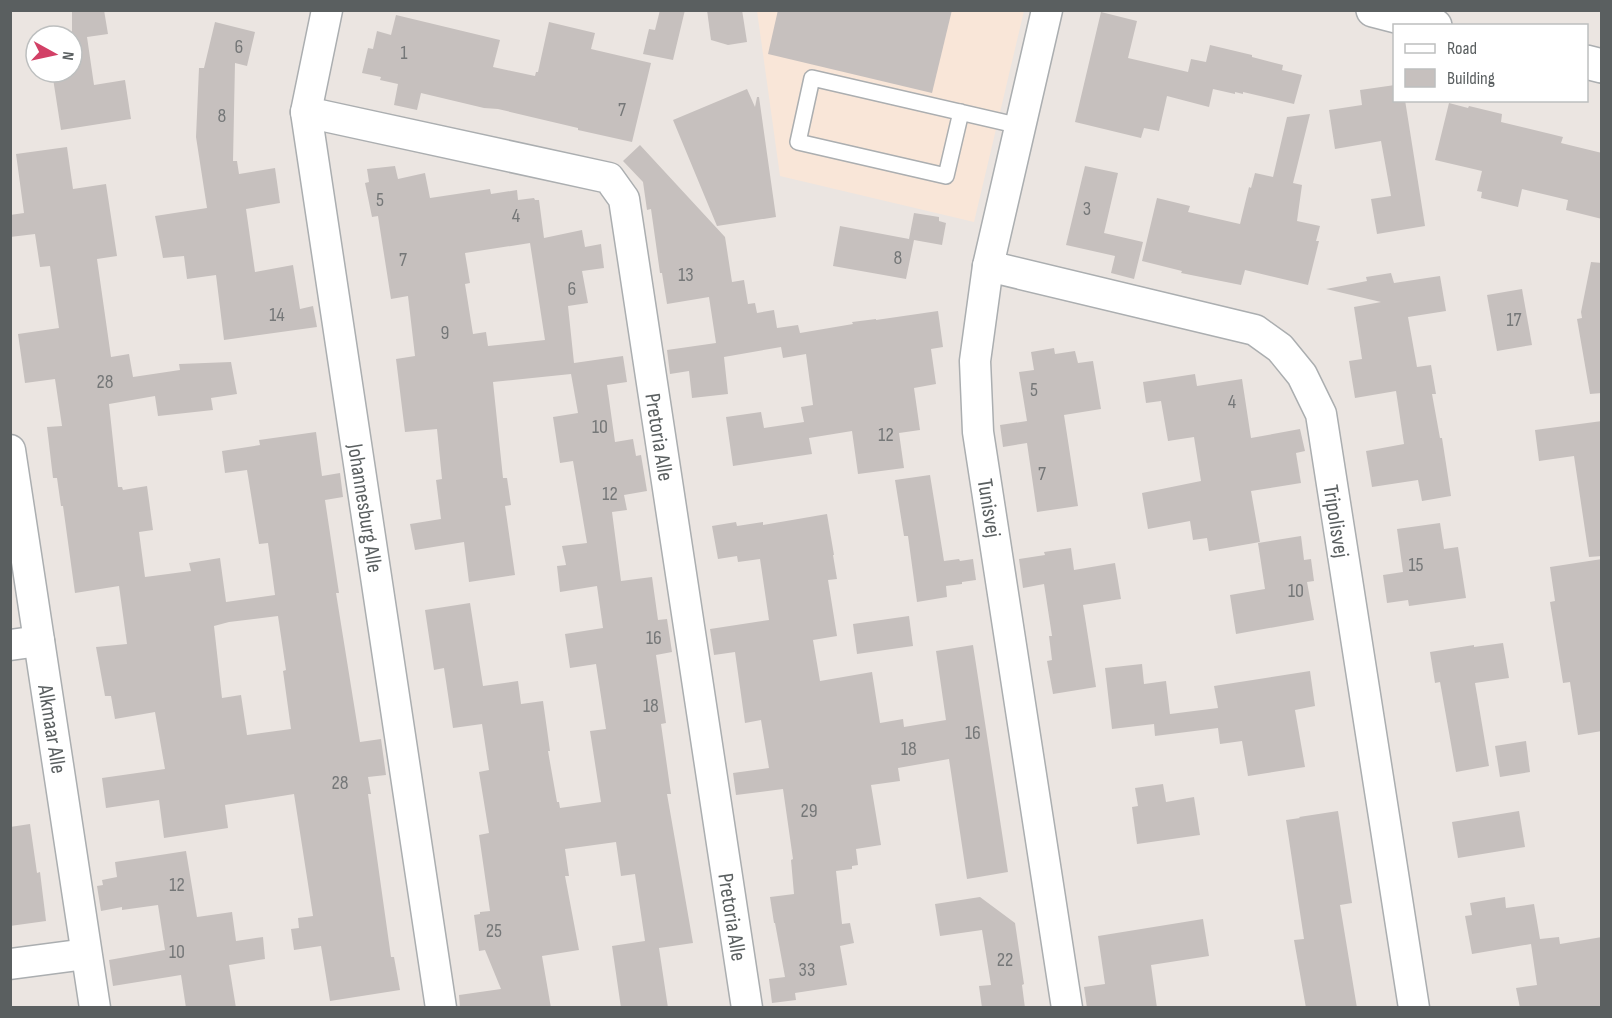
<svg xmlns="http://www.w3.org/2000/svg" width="1612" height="1018" font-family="'Sofia Sans Condensed',sans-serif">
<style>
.commercial{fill:#f9e6d8}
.building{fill:#c6c0be;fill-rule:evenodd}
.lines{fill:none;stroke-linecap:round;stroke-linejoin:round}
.service-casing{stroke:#abaeb0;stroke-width:18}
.minor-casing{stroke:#abaeb0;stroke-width:33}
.tertiary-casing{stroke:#abaeb0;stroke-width:36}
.service{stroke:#fff;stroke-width:15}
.minor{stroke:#fff;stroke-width:30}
.tertiary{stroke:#fff;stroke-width:33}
.labels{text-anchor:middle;stroke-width:4.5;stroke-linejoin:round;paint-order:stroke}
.number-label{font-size:20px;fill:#757778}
.street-label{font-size:22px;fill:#5a5f60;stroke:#fff}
</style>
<rect width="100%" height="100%" fill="#ebe5e1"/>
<!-- commercial -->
<polygon class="commercial" points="757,11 1024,11 974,222 780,176"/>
<!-- building -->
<g class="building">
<polygon points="72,10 104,10 108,34 87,37 94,85 125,80 131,119 61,130 52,72 72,72"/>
<polygon points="660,10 685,10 673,60 643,54 649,29 655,30"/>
<polygon points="707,10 742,10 747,42 728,45 711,40"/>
<polygon points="778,10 952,10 932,93 768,54"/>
<polygon points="1101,12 1137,21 1128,58 1188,72 1191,59 1206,62 1210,45 1252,55 1252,57 1283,65 1282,70 1302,75 1294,104 1243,92 1243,94 1235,92 1235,94 1213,89 1209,107 1167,96 1159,131 1144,128 1141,138 1075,122"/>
<polygon points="396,15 500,40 493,67 535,76 536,72 538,72 549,22 595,33 591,49 651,63 632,142 578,130 578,128 498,109 484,108 421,93 417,110 394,105 398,84 380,80 381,77 362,73 368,48 373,49 377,31 391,35"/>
<polygon points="215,22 255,32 247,66 235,63 233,161 237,161 239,174 275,168 280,203 246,209 255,272 293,265 300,309 313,306 317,327 224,340 216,275 187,279 184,256 163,258 155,216 207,208 196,137 199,68 204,68"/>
<polygon points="1395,85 1395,100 1405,100 1425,226 1377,234 1371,199 1391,196 1381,141 1335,149 1329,110 1362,105 1360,90"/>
<polygon points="747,89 755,107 757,97 759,97 776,217 717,226 673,120"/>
<polygon points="1449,103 1468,108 1469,106 1502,114 1501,122 1563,137 1561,143 1602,153 1602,219 1566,210 1568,200 1522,189 1518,207 1481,198 1482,192 1477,191 1482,171 1435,160"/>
<polygon points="1310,114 1293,183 1302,185 1297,221 1320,226 1316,241 1319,241 1308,285 1245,270 1241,285 1181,273 1182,271 1142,261 1157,198 1190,206 1188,212 1240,224 1249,187 1251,188 1255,173 1273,177 1287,117"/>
<polygon points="640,145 725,237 732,282 744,280 748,304 755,303 757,313 774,310 777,328 798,325 800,333 853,324 852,322 876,319 876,320 938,311 943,347 931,349 936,384 914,388 920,430 899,433 904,468 858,474 852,431 809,438 812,454 733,466 726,417 761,412 764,428 804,422 801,407 813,405 806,354 783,358 781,347 724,357 728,394 692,398 689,371 670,374 667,350 716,343 709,297 667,304 662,273 660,273 651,209 647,210 643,182 623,161"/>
<path d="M67 147 73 189 106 184 117 256 97 259 111 357 129 354 133 377 180 370 179 364 231 362 237 394 211 398 213 410 158 416 155 396 109 404 118 487H122L123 490 147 486 153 530 139 532 145 577 191 571 189 563 220 558 226 602 275 595 268 543 259 544 247 470 225 473 222 451 260 445 259 440 316 432 322 476 340 473 343 497 325 500 339 593H336L360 742 381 739 386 775 368 777 371 794H368L391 957H394L400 990 330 1001 321 946 294 950 291 929 299 928 298 918 313 916 294 794 225 805 228 828 164 838 159 800 106 808 102 778 165 769 155 712 115 719 111 696H105L96 647 127 644 119 586 75 593 63 506H61L57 478H53L47 427 62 426 55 379 25 383 18 334 59 328 50 266 40 267 35 234 10 237V215L24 213 16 154ZM278 616 286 670 283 671 291 729 247 735 241 695 222 698 214 626 229 622Z"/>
<path d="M395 166 398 179 425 173 430 198 490 189 491 194 517 190 518 200 534 198 535 200H539L544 238 582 230 585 247 601 244 604 268 582 271 588 303 568 306 574 363 623 356 627 382 607 385 615 442 633 439 636 456 641 455 647 491 624 495 627 510 612 512 621 581 652 577 658 620 667 619 672 652 656 655 666 723 661 724 671 794H667L693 943 659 948 668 1008H621L612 946 645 941 635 874 621 876 616 842 565 849 569 876H565L579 950 542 956 551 1008H460L459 995 501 989 485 950 479 951 474 915 480 914V912L490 911 479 835 489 833 479 772 489 770 482 724 453 728 444 668 434 670 425 610 470 603 483 686 518 681 521 704 543 701 550 751H548L557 802H559L560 808 601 802 590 731 606 729 596 664 570 668 565 634 603 628 597 586 560 592 557 566 566 565 562 546 587 543 573 461 560 463 553 417 578 413 571 374 493 382 503 478H507L511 505 505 506 515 575 469 582 464 542 415 550 410 524 441 519 436 480 442 479 437 429 405 432 396 359 415 356 408 296 391 299 378 216 372 217 365 183 369 182 367 169ZM530 243 545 340 488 346 486 332 473 334 465 284 470 283 465 253Z"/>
<polygon points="1085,166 1118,173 1104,233 1143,242 1134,279 1111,273 1115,256 1066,245"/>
<polygon points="914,213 939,217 939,221 946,223 942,245 914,240 906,279 833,266 840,226 909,239"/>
<polygon points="1591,262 1602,263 1602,393 1590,394 1577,319 1582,318 1581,312"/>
<polygon points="1391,273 1394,283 1440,276 1446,311 1408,317 1417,367 1431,365 1436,394 1432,394 1440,438 1442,438 1451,496 1422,501 1418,480 1372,487 1366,451 1404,444 1396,391 1355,398 1349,361 1362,359 1354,307 1381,302 1326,289 1367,281 1366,277"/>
<polygon points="1522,289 1532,345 1497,351 1487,295"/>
<polygon points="1054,348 1055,354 1075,351 1078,363 1093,361 1101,409 1064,415 1078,506 1037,512 1027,443 1003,447 1000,425 1027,421 1019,372 1034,370 1031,352"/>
<polygon points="1195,374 1197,386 1242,379 1251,438 1300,429 1305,451 1296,453 1301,483 1251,491 1260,542 1209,551 1207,538 1193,540 1190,521 1148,529 1142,493 1201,481 1194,437 1168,441 1161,401 1146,403 1143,382"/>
<polygon points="1602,421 1602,556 1589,557 1574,456 1539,461 1535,430"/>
<polygon points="930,475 944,561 959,559 960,561 973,559 976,580 962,582 962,584 946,586 947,597 917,602 908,536 904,536 895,480"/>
<polygon points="827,514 834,555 833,555 837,579 828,580 837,636 813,640 820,681 872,672 880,723 903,719 904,727 946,720 936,651 973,645 1008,872 967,879 949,759 898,768 900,781 871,785 881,845 856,849 858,865 852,866 852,869 836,871 842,924 850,923 854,943 840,946 847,985 795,993 796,1000 772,1003 769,979 785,977 775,923 774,923 770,897 794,894 791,860 793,859 783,789 736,795 733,773 769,768 761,720 745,723 735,652 714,655 710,629 769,620 760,559 738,562 737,556 718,559 712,526 736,522 737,526 763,522 763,525"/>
<polygon points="1440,523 1444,549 1458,547 1466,598 1409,606 1408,600 1387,603 1383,575 1403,572 1397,529"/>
<polygon points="1301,536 1304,560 1311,559 1314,581 1307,582 1314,620 1236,634 1230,595 1265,589 1258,543"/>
<polygon points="1071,548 1074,570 1115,563 1121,599 1083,605 1096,687 1053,694 1047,661 1052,660 1049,636 1052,636 1044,584 1023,588 1019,559 1045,555 1044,552"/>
<polygon points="1602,559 1602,731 1578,735 1570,682 1563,683 1550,602 1555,601 1550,567"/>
<polygon points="909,616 913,646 857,654 853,624"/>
<polygon points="1503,643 1509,678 1475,683 1489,766 1456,772 1440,682 1435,683 1430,652 1474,645 1474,647"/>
<polygon points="1142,664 1144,684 1166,681 1170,714 1218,708 1214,686 1310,671 1315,706 1295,710 1305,767 1248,776 1242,741 1220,744 1218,728 1155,736 1154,724 1112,729 1105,668"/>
<polygon points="1526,741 1530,772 1500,777 1495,746"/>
<polygon points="1163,784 1166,802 1194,797 1200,835 1137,844 1132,807 1138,806 1135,788"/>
<polygon points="1338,811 1352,903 1340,905 1357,1008 1306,1008 1294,940 1304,939 1286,820 1300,818 1299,817"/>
<polygon points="1519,811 1525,847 1458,858 1452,822"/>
<polygon points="30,824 37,873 40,872 46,921 10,926 10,827"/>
<polygon points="186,851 197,917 232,912 236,941 263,937 265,959 229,965 236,1008 186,1008 181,975 113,986 109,960 165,950 158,905 122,910 122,907 101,911 97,886 103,885 102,880 117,877 115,862"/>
<polygon points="980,897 1015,923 1024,984 1022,985 1025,1008 982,1008 979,986 991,985 982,930 940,936 935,904"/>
<polygon points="1505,897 1506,908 1534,904 1540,939 1559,937 1560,944 1602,937 1602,1008 1520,1008 1516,988 1537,985 1531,944 1472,954 1465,916 1472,915 1470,903"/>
<polygon points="1203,919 1209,956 1151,965 1157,1008 1087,1008 1084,987 1105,984 1098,936"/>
</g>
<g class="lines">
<!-- service casing -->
<g class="service-casing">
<polyline id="service" points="961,112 946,176 798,142 812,78 1020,126"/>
</g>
<!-- minor casing -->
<g class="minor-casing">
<g id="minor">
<polyline points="327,10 306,112 441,1008"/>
<polyline points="1047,10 988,266 975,361 978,432 1067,1008"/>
<polyline points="306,112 609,178 624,199 747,1008"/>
<polyline points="988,266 1255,330 1280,348 1302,375 1321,414 1414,1008"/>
<polyline points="10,450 95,1008"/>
<polyline points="10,645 39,641"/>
<polyline points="10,964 86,954"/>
</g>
</g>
<!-- tertiary casing -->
<g class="tertiary-casing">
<g id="tertiary">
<polyline points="1373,10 1435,26"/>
<polyline points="1586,62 1602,66"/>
</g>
</g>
<!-- service -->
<use href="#service" class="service"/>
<!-- minor -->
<use href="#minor" class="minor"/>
<!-- tertiary -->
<use href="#tertiary" class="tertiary"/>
</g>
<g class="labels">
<!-- number labels -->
<g class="number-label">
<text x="239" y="53">6</text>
<text x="404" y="59">1</text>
<text x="622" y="116">7</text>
<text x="222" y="122">8</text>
<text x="380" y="206">5</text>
<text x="1087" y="215">3</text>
<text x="516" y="222">4</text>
<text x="898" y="264">8</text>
<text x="403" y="266">7</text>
<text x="686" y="281">13</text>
<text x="572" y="295">6</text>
<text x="277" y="321">14</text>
<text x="1514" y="326">17</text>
<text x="445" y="339">9</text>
<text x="105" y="388">28</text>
<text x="1034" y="396">5</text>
<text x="1232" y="408">4</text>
<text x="600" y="433">10</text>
<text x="886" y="441">12</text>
<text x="1042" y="480">7</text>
<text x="610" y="500">12</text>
<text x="1416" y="571">15</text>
<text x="1296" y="597">10</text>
<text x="654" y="644">16</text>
<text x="651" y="712">18</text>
<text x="973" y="739">16</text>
<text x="909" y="755">18</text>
<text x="340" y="789">28</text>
<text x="809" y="817">29</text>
<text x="177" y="891">12</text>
<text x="494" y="937">25</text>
<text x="177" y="958">10</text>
<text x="1005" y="966">22</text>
<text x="807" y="976">33</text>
</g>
<!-- street labels -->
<g class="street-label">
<text transform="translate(660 437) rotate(81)" y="8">Pretoria Alle</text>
<text transform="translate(366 508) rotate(81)" y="8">Johannesburg Alle</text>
<text transform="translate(990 508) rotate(81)" y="8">Tunisvej</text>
<text transform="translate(1337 521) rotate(81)" y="8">Tripolisvej</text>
<text transform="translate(53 729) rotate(81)" y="8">Alkmaar Alle</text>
<text transform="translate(733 917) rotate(81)" y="8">Pretoria Alle</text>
</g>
</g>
<!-- border -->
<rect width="1612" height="1018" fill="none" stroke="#5a5f60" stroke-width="24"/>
<!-- legend -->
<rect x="1393" y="24" width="195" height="78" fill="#ffffff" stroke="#bdbfbf" stroke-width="1.5"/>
<rect x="1405" y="44" width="30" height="9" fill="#ffffff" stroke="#bdbfbf" stroke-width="1.5"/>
<text x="1447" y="54" font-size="18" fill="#5a5f60">Road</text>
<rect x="1405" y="69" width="30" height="18" fill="#c6c0be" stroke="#bdbfbf" stroke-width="1.5"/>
<text x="1447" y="84" font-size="18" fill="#5a5f60">Building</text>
<!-- north arrow -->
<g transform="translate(54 54) rotate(98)"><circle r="28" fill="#ffffff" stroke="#bdbfbf" stroke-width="1.5"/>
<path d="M0-4.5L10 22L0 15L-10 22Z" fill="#d24066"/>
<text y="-9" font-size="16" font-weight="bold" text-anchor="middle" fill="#5a5f60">N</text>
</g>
</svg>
